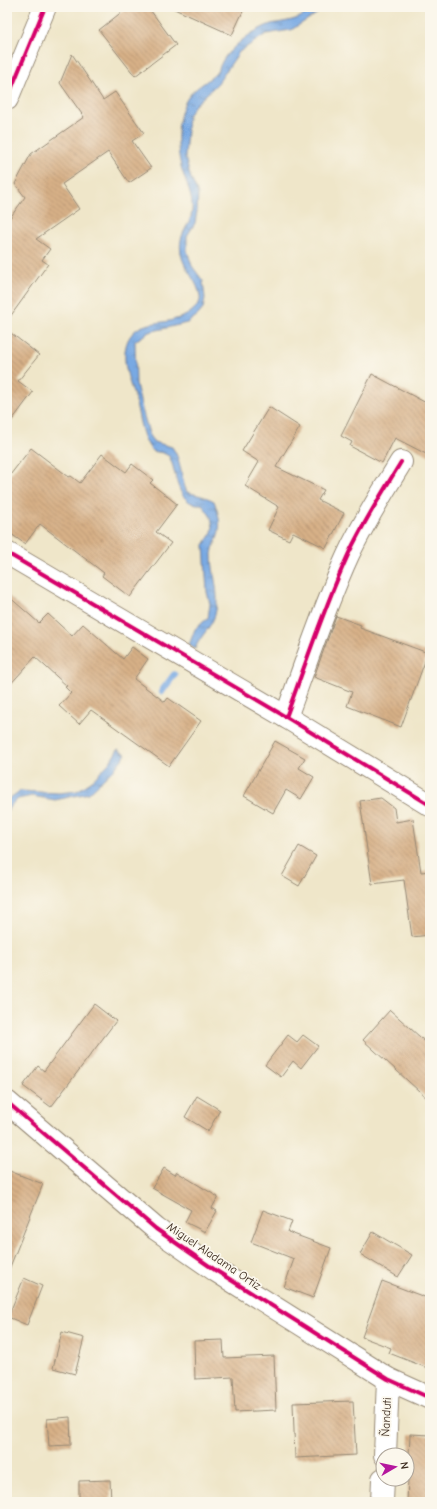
<svg xmlns="http://www.w3.org/2000/svg" width="437" height="1509" font-family="'Comic Neue',sans-serif">
<style>
.water{fill:url(#water-ripples);stroke:#5a6a80}
.lines{fill:none;stroke-linecap:round;stroke-linejoin:round}
.stream{stroke:#78a9e3;stroke-width:7}
.building{fill:url(#building-back-hatch)}
.minor-casing{stroke:#958874;stroke-width:24}
.tertiary-casing{stroke:#958874;stroke-width:24}
.minor{stroke:#fff;stroke-width:22}
.tertiary{stroke:#fff;stroke-width:22}
.cycleway-casing{stroke:#fbf7ec;stroke-width:6}
.cycleway{stroke:#d6006c;stroke-width:4}
.labels{text-anchor:middle;stroke-width:3.5;stroke-linejoin:round;paint-order:stroke}
.street-label{font-size:12px;fill:#3b2a1e;stroke:#fbf7ec}
</style>
<defs>
<pattern id="water-ripples" width="26" height="14" patternUnits="userSpaceOnUse"><rect width="26" height="14" fill="#78a9e3"/><path d="M2 4q2-2 4 0t4 0M15 11q2-2 4 0t4 0" fill="none" stroke="#648ab7"/></pattern>
<pattern id="building-back-hatch" width="6" height="6" patternUnits="userSpaceOnUse"><rect width="6" height="6" fill="#d7b087"/><path d="M-1 5l2 2M0 0l6 6M5-1l2 2" fill="none" stroke="#b08f6e"/></pattern>
</defs>
<rect width="100%" height="100%" fill="#fbf7ec"/>
<filter id="ink" filterUnits="userSpaceOnUse"><feTurbulence type="fractalNoise" baseFrequency=".025" numOctaves="2"/><feDisplacementMap in="SourceGraphic" scale="8" xChannelSelector="R" yChannelSelector="G"/><feConvolveMatrix kernelMatrix="1 2 1 2 8 2 1 2 1" color-interpolation-filters="sRGB"/></filter>
<filter id="wash" filterUnits="userSpaceOnUse"><feTurbulence type="fractalNoise" baseFrequency=".012" numOctaves="4" result="noise"/><feDisplacementMap in="SourceGraphic" scale="16" xChannelSelector="R" yChannelSelector="G"/><feGaussianBlur stdDeviation="0.9" result="paint"/><feColorMatrix in="noise" values="0 0 0 0 0 0 0 0 0 0 0 0 0 0 0 0 0 1.4 0 .05"/><feComposite in="paint" operator="in"/></filter>
<g filter="url(#wash)">
<rect width="100%" height="100%" fill="#efe6c9"/>
<!-- water -->
<g class="water">
<path d="M312 7H320L318 13 291 30 266 34 239 52 218 83 194 106 188 116 185 157 190 176 198 194 197 211 195 223 187 236V250L192 266 203 281 205 298 203 309 198 315 187 323 149 332 135 341 136 384 142 409 150 437 154 442 172 447C182 460 180 478 187 492 196 495 205 496 214 501 217 510 221 520 219 531 218 539 213 545 212 554 212 576 221 593 215 615 211 628 200 636 195 649L189 645 195 629 208 618 210 604 207 592 204 545 212 532 213 527 211 517 202 504C197 504 191 504 187 500 175 490 176 469 169 456L163 453 152 451C139 434 140 415 134 396 127 376 116 345 137 329 146 323 159 323 169 321 179 318 186 317 193 310 197 307 201 302 200 297 199 282 183 269 181 253 177 233 191 226 192 211 193 197 187 185 183 173 176 153 175 117 187 99 193 88 208 82 216 73 220 68 221 62 225 57 231 49 243 39 252 33 258 30 265 26 271 24 286 21 302 21 312 7Z"/>
<polygon points="118,749 126,754 116,767 89,793 55,800 32,796 18,799 11,805 7,811 7,800 20,791 59,793 77,791 91,782 110,762"/>
</g>
<g class="lines">
<!-- stream -->
<polyline class="stream" points="162,691 174,675"/>
</g>
<g id="blocks">
<!-- building -->
<g class="building">
<polygon points="128,7 148,7 176,45 135,76 99,30"/>
<polygon points="170,7 245,7 232,35"/>
<polygon points="72,54 103,100 115,92 144,133 132,141 151,168 129,183 108,152 62,184 79,209 36,239 50,249 42,260 48,264 7,321 7,222 25,197 15,184 31,154 84,117 60,83"/>
<polygon points="7,330 39,355 18,381 33,392 7,427"/>
<polygon points="372,374 430,405 430,456 395,438 382,463 350,446 352,442 341,436"/>
<polygon points="269,407 300,427 276,467 324,490 318,500 344,513 326,548 293,532 289,540 268,530 279,507 245,486 259,462 242,451"/>
<polygon points="31,448 69,477 71,476 80,483 102,454 126,472 132,464 153,480 150,483 177,504 156,532 171,543 130,597 102,576 104,573 40,524 25,544 7,531 7,479"/>
<polygon points="7,595 39,623 48,614 72,636 83,624 123,659 132,647 148,659 134,679 165,702 168,698 201,721 169,766 91,710 79,724 59,706 71,693 65,687 67,686 35,657 7,688"/>
<polygon points="336,616 361,625 360,628 428,653 401,727 347,706 352,692 314,677"/>
<polygon points="275,741 305,758 299,768 314,777 301,799 286,790 273,813 244,796"/>
<polygon points="381,798 394,808 396,822 413,819 421,872 430,871 430,935 412,937 404,880 372,884 360,801"/>
<polygon points="299,846 316,856 299,886 282,876"/>
<polygon points="94,1004 116,1021 51,1107 23,1086 38,1066 44,1071"/>
<polygon points="390,1010 430,1046 430,1101 363,1040"/>
<polygon points="288,1035 297,1042 303,1035 318,1046 301,1068 293,1061 281,1077 265,1065"/>
<polygon points="197,1096 220,1110 208,1131 185,1117"/>
<polygon points="164,1168 175,1175 177,1172 218,1197 212,1208 217,1211 205,1232 185,1222 191,1210 152,1188"/>
<polygon points="7,1170 43,1184 8,1272 7,1272"/>
<polygon points="263,1210 292,1221 288,1232 331,1248 313,1298 284,1287 294,1259 251,1242"/>
<polygon points="373,1232 412,1255 398,1277 360,1254"/>
<polygon points="24,1278 42,1286 27,1325 8,1317"/>
<polygon points="382,1281 430,1299 430,1369 389,1353 391,1348 362,1337"/>
<polygon points="62,1332 84,1338 75,1374 53,1368"/>
<polygon points="223,1340 224,1358 274,1356 276,1410 235,1412 233,1377 195,1379 194,1341"/>
<polygon points="353,1401 356,1455 295,1458 293,1403"/>
<polygon points="70,1417 71,1445 49,1446 47,1419"/>
<polygon points="410,1434 430,1435 430,1502 407,1502"/>
<polygon points="110,1480 111,1502 79,1502 79,1481"/>
</g>
</g>
</g>
<g filter="url(#ink)">
<use href="#blocks" fill-opacity="0" stroke="#958874" stroke-width="1"/>
<g class="lines">
<!-- minor casing -->
<g class="minor-casing">
<g id="minor">
<polyline points="7,553 286,717 430,805"/>
<path d="M286 717C306 663 324 607 348 555 363 523 382 493 401 462"/>
<polyline points="7,1102 156,1229 215,1270 388,1379 430,1398"/>
<polyline points="385,1455 388,1379"/>
<polyline points="382,1502 383,1479"/>
</g>
</g>
<!-- tertiary casing -->
<g class="tertiary-casing">
<polyline id="tertiary" points="7,99 45,7"/>
</g>
<!-- minor -->
<use href="#minor" class="minor"/>
<!-- tertiary -->
<use href="#tertiary" class="tertiary"/>
<!-- cycleway casing -->
<g class="cycleway-casing">
<g id="cycleway">
<polyline points="7,99 45,7"/>
<polyline points="7,553 286,717 430,805"/>
<path d="M286 717C306 663 324 607 348 555 363 523 382 493 401 462"/>
<polyline points="7,1102 156,1229 215,1270 388,1379 430,1398"/>
</g>
</g>
<!-- cycleway -->
<use href="#cycleway" class="cycleway"/>
</g>
</g>
<g class="labels">
<!-- street labels -->
<g class="street-label">
<text transform="translate(214 1256) rotate(34)" y="4">Miguel Aladama Ortiz</text>
<text transform="translate(386 1417) rotate(-87)" y="4">Ñanduti</text>
</g>
</g>
<!-- margin -->
<rect width="437" height="1509" fill="none" stroke="#fbf7ec" stroke-width="24"/>
<!-- north arrow -->
<g transform="translate(395 1467) rotate(81)"><circle r="19" fill="#fbf7ec" stroke="#aea59a"/>
<path d="M0-3L7 15L0 10L-7 15Z" fill="#b5179e"/>
<text y="-6" font-size="11" font-weight="bold" text-anchor="middle" fill="#3b2a1e">N</text>
</g>
</svg>
